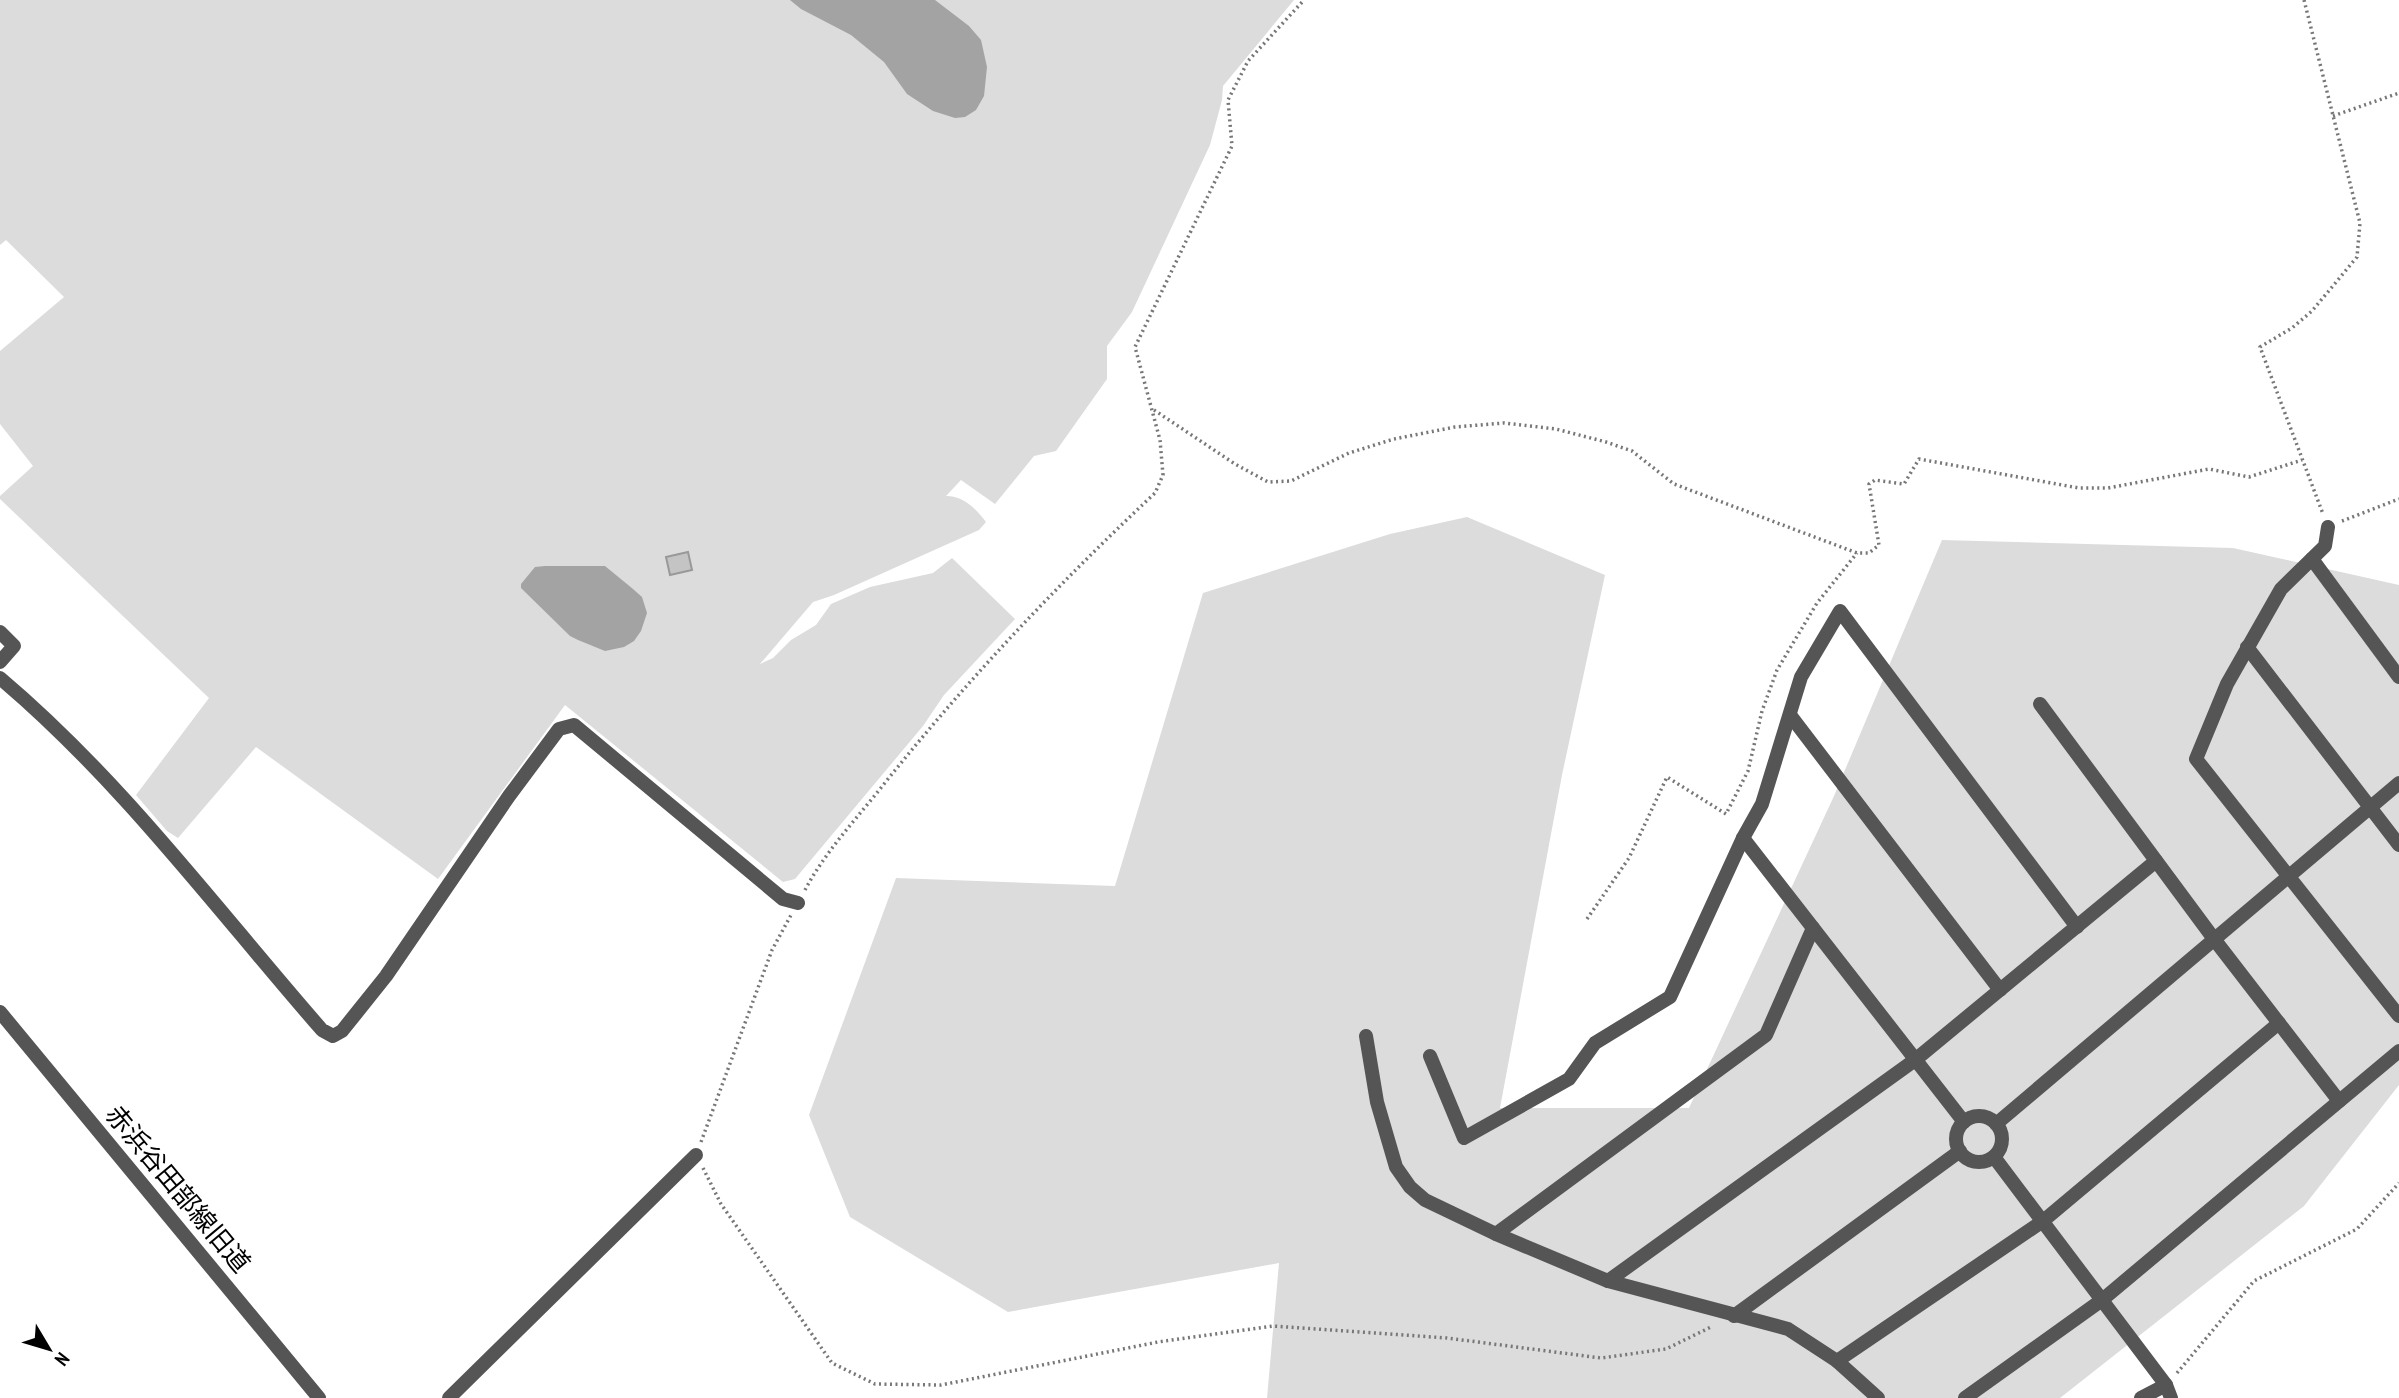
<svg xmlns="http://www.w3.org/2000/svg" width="2399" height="1398" font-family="'PT Sans Narrow','Noto Sans JP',sans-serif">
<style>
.green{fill:#dcdcdc}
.water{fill:#a3a3a3}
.building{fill:#c4c4c4;stroke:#999;stroke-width:2}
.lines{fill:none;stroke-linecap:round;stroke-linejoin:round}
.path{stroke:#777;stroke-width:3.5;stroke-dasharray:2 3.5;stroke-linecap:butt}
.street{stroke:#555;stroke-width:14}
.labels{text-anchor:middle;stroke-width:6;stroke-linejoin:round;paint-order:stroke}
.street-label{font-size:26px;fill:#000;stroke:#fff}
</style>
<rect width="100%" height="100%" fill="#fff"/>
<!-- green -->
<g class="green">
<path d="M0 0H1294L1223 86 1222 100 1210 145 1132 312 1107 346V379L1056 451 1034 456 995 504 961 480 946 496C964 496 976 509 986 522L979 530 834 595 813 602 760 664 773 658 791 640 816 625 831 604 870 587 933 573 952 558 1015 619 944 695 923 726 795 879 783 882 565 705 438 879 256 747 178 838 167 831 136 795 209 698 0 499V496L33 466 0 424V351L64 297 6 240 0 245Z"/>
<polygon points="1467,517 1605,575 1562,775 1500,1108 1689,1108 1834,796 1942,540 2233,548 2399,585 2399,1085 2304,1206 2060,1398 1267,1398 1279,1263 1008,1312 850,1217 809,1115 896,878 1115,886 1203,593 1390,534"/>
</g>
<!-- water -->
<g class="water">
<polygon points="790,0 935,0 969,26 981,40 987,67 984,96 976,110 965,117 955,118 933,111 907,94 884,62 851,35 801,9"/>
<polygon points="545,566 605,566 633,589 642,597 647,613 641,631 634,641 624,647 605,651 578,640 570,636 521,588 521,584 535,567"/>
</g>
<!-- building -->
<polygon class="building" points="688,552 692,570 670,575 666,557"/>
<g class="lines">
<!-- path -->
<g class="path">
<polyline points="2304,0 2360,223 2357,257 2312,311 2292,328 2260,347 2323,514"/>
<polyline points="2333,116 2399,93"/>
<polyline points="1154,410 1235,464 1268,482 1291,481 1349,453 1394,439 1455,427 1504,423 1556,429 1606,442 1632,451 1674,484 1857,553 1869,553 1879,545 1869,484 1875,480 1904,484 1919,459 2079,488 2108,488 2209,469 2249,477 2302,460"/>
<polyline points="2342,521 2399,499"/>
<path d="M805 890C825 852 857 818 884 784 969 678 1056 586 1155 493L1163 475 1160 440 1135 347 1232 146 1228 100 1248 61 1304 0"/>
<polyline points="1587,919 1629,858 1667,777 1726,814 1748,771 1762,711 1777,670 1817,603 1857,553"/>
<polyline points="701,1142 772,950 791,915"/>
<polyline points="703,1168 721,1204 832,1363 875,1384 941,1385 1158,1342 1273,1326 1447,1338 1601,1358 1666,1349 1713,1326"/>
<polyline points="2177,1373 2254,1281 2357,1229 2399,1183"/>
</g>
<!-- street -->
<g class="street">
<polyline points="2328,527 2325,546 2281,589 2227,684 2196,759 2399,1016"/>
<polyline points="2312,559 2399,677"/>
<polyline points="0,632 14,646 0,662"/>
<polyline points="2247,647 2399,845"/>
<path d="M0 678C122 781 217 910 322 1030L333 1036 342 1031 386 976 509 796 559 729 574 725 783 899 798 903"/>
<polyline points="2040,704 2214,939 2339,1101"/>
<polyline points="1790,715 2000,990"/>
<polyline points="1743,838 1964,1122"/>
<polyline points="0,1012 319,1398"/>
<polyline points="1366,1036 1377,1102 1396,1167 1410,1187 1425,1200 1496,1234 1608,1281 1788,1329 1837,1361 1878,1398"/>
<polyline points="1430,1056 1464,1138 1569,1079 1595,1043 1670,997 1743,838 1762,804 1801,677 1840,611 2077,927"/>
<circle cx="1979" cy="1139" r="23"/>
<polyline points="1996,1124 2399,783"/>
<polyline points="1994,1157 2166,1385 2171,1398"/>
<polyline points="1496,1234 1766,1035 1813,928"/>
<polyline points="1608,1281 1915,1060 2156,861"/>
<polyline points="1734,1316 1960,1151"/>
<polyline points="1837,1361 2043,1221 2279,1023"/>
<polyline points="449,1398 696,1155"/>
<polyline points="1965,1398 2102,1300 2399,1051"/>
<polyline points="2141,1398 2166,1385"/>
</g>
</g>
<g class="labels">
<!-- street labels -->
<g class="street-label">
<text transform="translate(178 1189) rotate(50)" y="9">赤浜谷田部線旧道</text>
</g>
</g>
<!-- north arrow -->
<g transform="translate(49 1349) rotate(128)" stroke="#ffffff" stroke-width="5" paint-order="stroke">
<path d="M0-5L12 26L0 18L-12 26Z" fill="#000000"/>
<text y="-10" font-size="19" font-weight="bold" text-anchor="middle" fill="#000000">N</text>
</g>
</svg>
